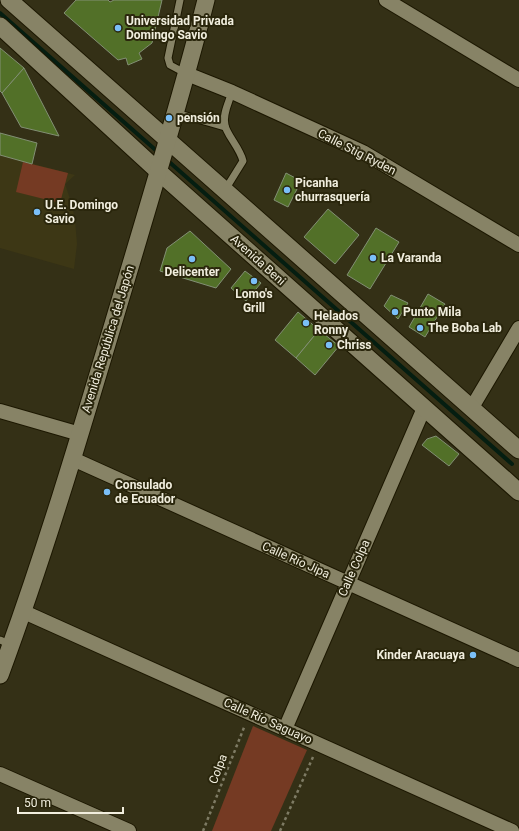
<svg xmlns="http://www.w3.org/2000/svg" width="519" height="831" font-family="Roboto,sans-serif">
<style>
.built{fill:#3d3715}
.green{fill:#753a23}
.lines{fill:none;stroke-linecap:round;stroke-linejoin:round}
.stream{stroke:#051e11;stroke-width:4}
.building{fill:#527028;stroke:#828f74}
.service-casing{stroke:#1c1700;stroke-width:9}
.minor-casing{stroke:#1c1700;stroke-width:16}
.tertiary-casing{stroke:#1c1700;stroke-width:19}
.path{stroke:#7e7b64;stroke-width:2.5;stroke-dasharray:3 3;stroke-linecap:butt}
.service{stroke:#878366;stroke-width:7}
.minor{stroke:#878366;stroke-width:14}
.tertiary{stroke:#878366;stroke-width:17}
.poi-dot{fill:#7abff8;stroke:#2a260c;stroke-width:1.5}
.labels{text-anchor:middle;stroke-width:4;stroke-linejoin:round;paint-order:stroke}
.poi-label{font-size:12px;font-weight:bold;fill:#f1eede;stroke:#2a260c;text-anchor:start}
.street-label{font-size:12px;fill:#f1eede;stroke:#2a260c}
</style>
<rect width="100%" height="100%" fill="#343016"/>
<!-- built -->
<polygon class="built" points="0,155 75,175 65,184 72,205 75,220 77,244 74,269 0,248"/>
<!-- green -->
<g class="green">
<polygon points="23,162 68,173 60,203 16,192"/>
<polygon points="253,726 307,750 271,831 212,831"/>
</g>
<g class="lines">
<!-- stream -->
<g class="stream">
<polyline points="0,13 159,153"/>
<polyline points="167,160 512,464"/>
</g>
</g>
<!-- building -->
<g class="building">
<polygon points="76,0 108,0 110,2 114,0 162,0 152,43 139,53 142,59 128,65 126,58 118,60 64,13"/>
<polygon points="0,48 24,68 2,93 0,91"/>
<polygon points="24,68 59,136 21,127 2,93"/>
<polygon points="0,133 37,143 32,164 0,155"/>
<polygon points="286,173 301,181 288,207 274,200"/>
<polygon points="328,209 359,235 335,264 304,237"/>
<polygon points="376,228 399,242 370,289 347,275"/>
<polygon points="190,231 231,269 216,288 160,271 167,248"/>
<polygon points="245,271 261,283 246,301 231,288"/>
<polygon points="428,294 445,304 425,337 409,327"/>
<polygon points="391,295 408,303 398,319 384,306"/>
<polygon points="298,312 319,330 296,358 275,340"/>
<polygon points="319,330 339,346 315,375 296,358"/>
<polygon points="436,436 459,454 449,466 422,445 427,439"/>
</g>
<g class="lines">
<!-- service casing -->
<g class="service-casing">
<g id="service">
<polyline points="180,0 168,58 170,65 187,74"/>
<polyline points="176,113 225,127"/>
<path d="M225 190 243 161C240 148 226 134 225 125 222 115 229 102 232 92"/>
<polyline points="0,640 11,645"/>
</g>
</g>
<!-- minor casing -->
<g class="minor-casing">
<g id="minor">
<polyline points="386,0 519,80"/>
<polyline points="187,74 232,92 363,152 519,245"/>
<polyline points="471,409 519,328"/>
<polyline points="0,411 80,434"/>
<polyline points="73,459 519,660"/>
<polyline points="24,612 512,831"/>
<polyline points="285,729 424,408"/>
<polyline points="0,774 129,831"/>
</g>
</g>
<!-- tertiary casing -->
<g class="tertiary-casing">
<g id="tertiary">
<polyline points="9,0 519,450"/>
<polyline points="0,26 159,172 519,492"/>
<path d="M0 675C44 556 80 435 116 314 147 210 179 106 206 0"/>
</g>
</g>
<!-- path -->
<g class="path">
<polyline points="203,831 245,725"/>
<polyline points="280,831 313,757"/>
</g>
<!-- service -->
<use href="#service" class="service"/>
<!-- minor -->
<use href="#minor" class="minor"/>
<!-- tertiary -->
<use href="#tertiary" class="tertiary"/>
</g>
<!-- markers -->
<g class="poi-dot">
<circle cx="118" cy="28" r="4"/>
<circle cx="169" cy="118" r="4"/>
<circle cx="287" cy="190" r="4"/>
<circle cx="37" cy="212" r="4"/>
<circle cx="373" cy="258" r="4"/>
<circle cx="192" cy="259" r="4"/>
<circle cx="254" cy="281" r="4"/>
<circle cx="395" cy="312" r="4"/>
<circle cx="306" cy="323" r="4"/>
<circle cx="420" cy="328" r="4"/>
<circle cx="329" cy="345" r="4"/>
<circle cx="107" cy="492" r="4"/>
<circle cx="473" cy="655" r="4"/>
</g>
<g class="labels">
<!-- poi labels -->
<g class="poi-label">
<text x="126" y="25">Universidad Privada<tspan x="126" dy="14">Domingo Savio</tspan></text>
<text x="177" y="122">pensión</text>
<text x="295" y="187">Picanha<tspan x="295" dy="14">churrasquería</tspan></text>
<text x="45" y="209">U.E. Domingo<tspan x="45" dy="14">Savio</tspan></text>
<text x="381" y="262">La Varanda</text>
<text x="192" y="276" text-anchor="middle">Delicenter</text>
<text x="254" y="298" text-anchor="middle">Lomo's<tspan x="254" dy="14">Grill</tspan></text>
<text x="403" y="316">Punto Mila</text>
<text x="314" y="320">Helados<tspan x="314" dy="14">Ronny</tspan></text>
<text x="428" y="332">The Boba Lab</text>
<text x="337" y="349">Chriss</text>
<text x="115" y="489">Consulado<tspan x="115" dy="14">de Ecuador</tspan></text>
<text x="465" y="659" text-anchor="end">Kinder Aracuaya</text>
</g>
<!-- street labels -->
<g class="street-label">
<text transform="translate(357 152) rotate(27)" y="4">Calle Stig Ryden</text>
<text transform="translate(258 260) rotate(42)" y="4">Avenida Beni</text>
<text transform="translate(108 339) rotate(-73)" y="4">Avenida República del Japón</text>
<text transform="translate(296 560) rotate(24)" y="4">Calle Río Jipa</text>
<text transform="translate(354 568) rotate(-66)" y="4">Calle Colpa</text>
<text transform="translate(268 721) rotate(24)" y="4">Calle Río Saguayo</text>
<text transform="translate(218 769) rotate(-69)" y="4">Colpa</text>
</g>
</g>
<!-- scale -->
<path d="M18 807v6h105v-6" fill="none" stroke="#f1eede" stroke-width="2"/>
<text x="24" y="807" font-size="12" fill="#f1eede" stroke="#2a260c" stroke-width="3" paint-order="stroke">50 m</text>
</svg>
